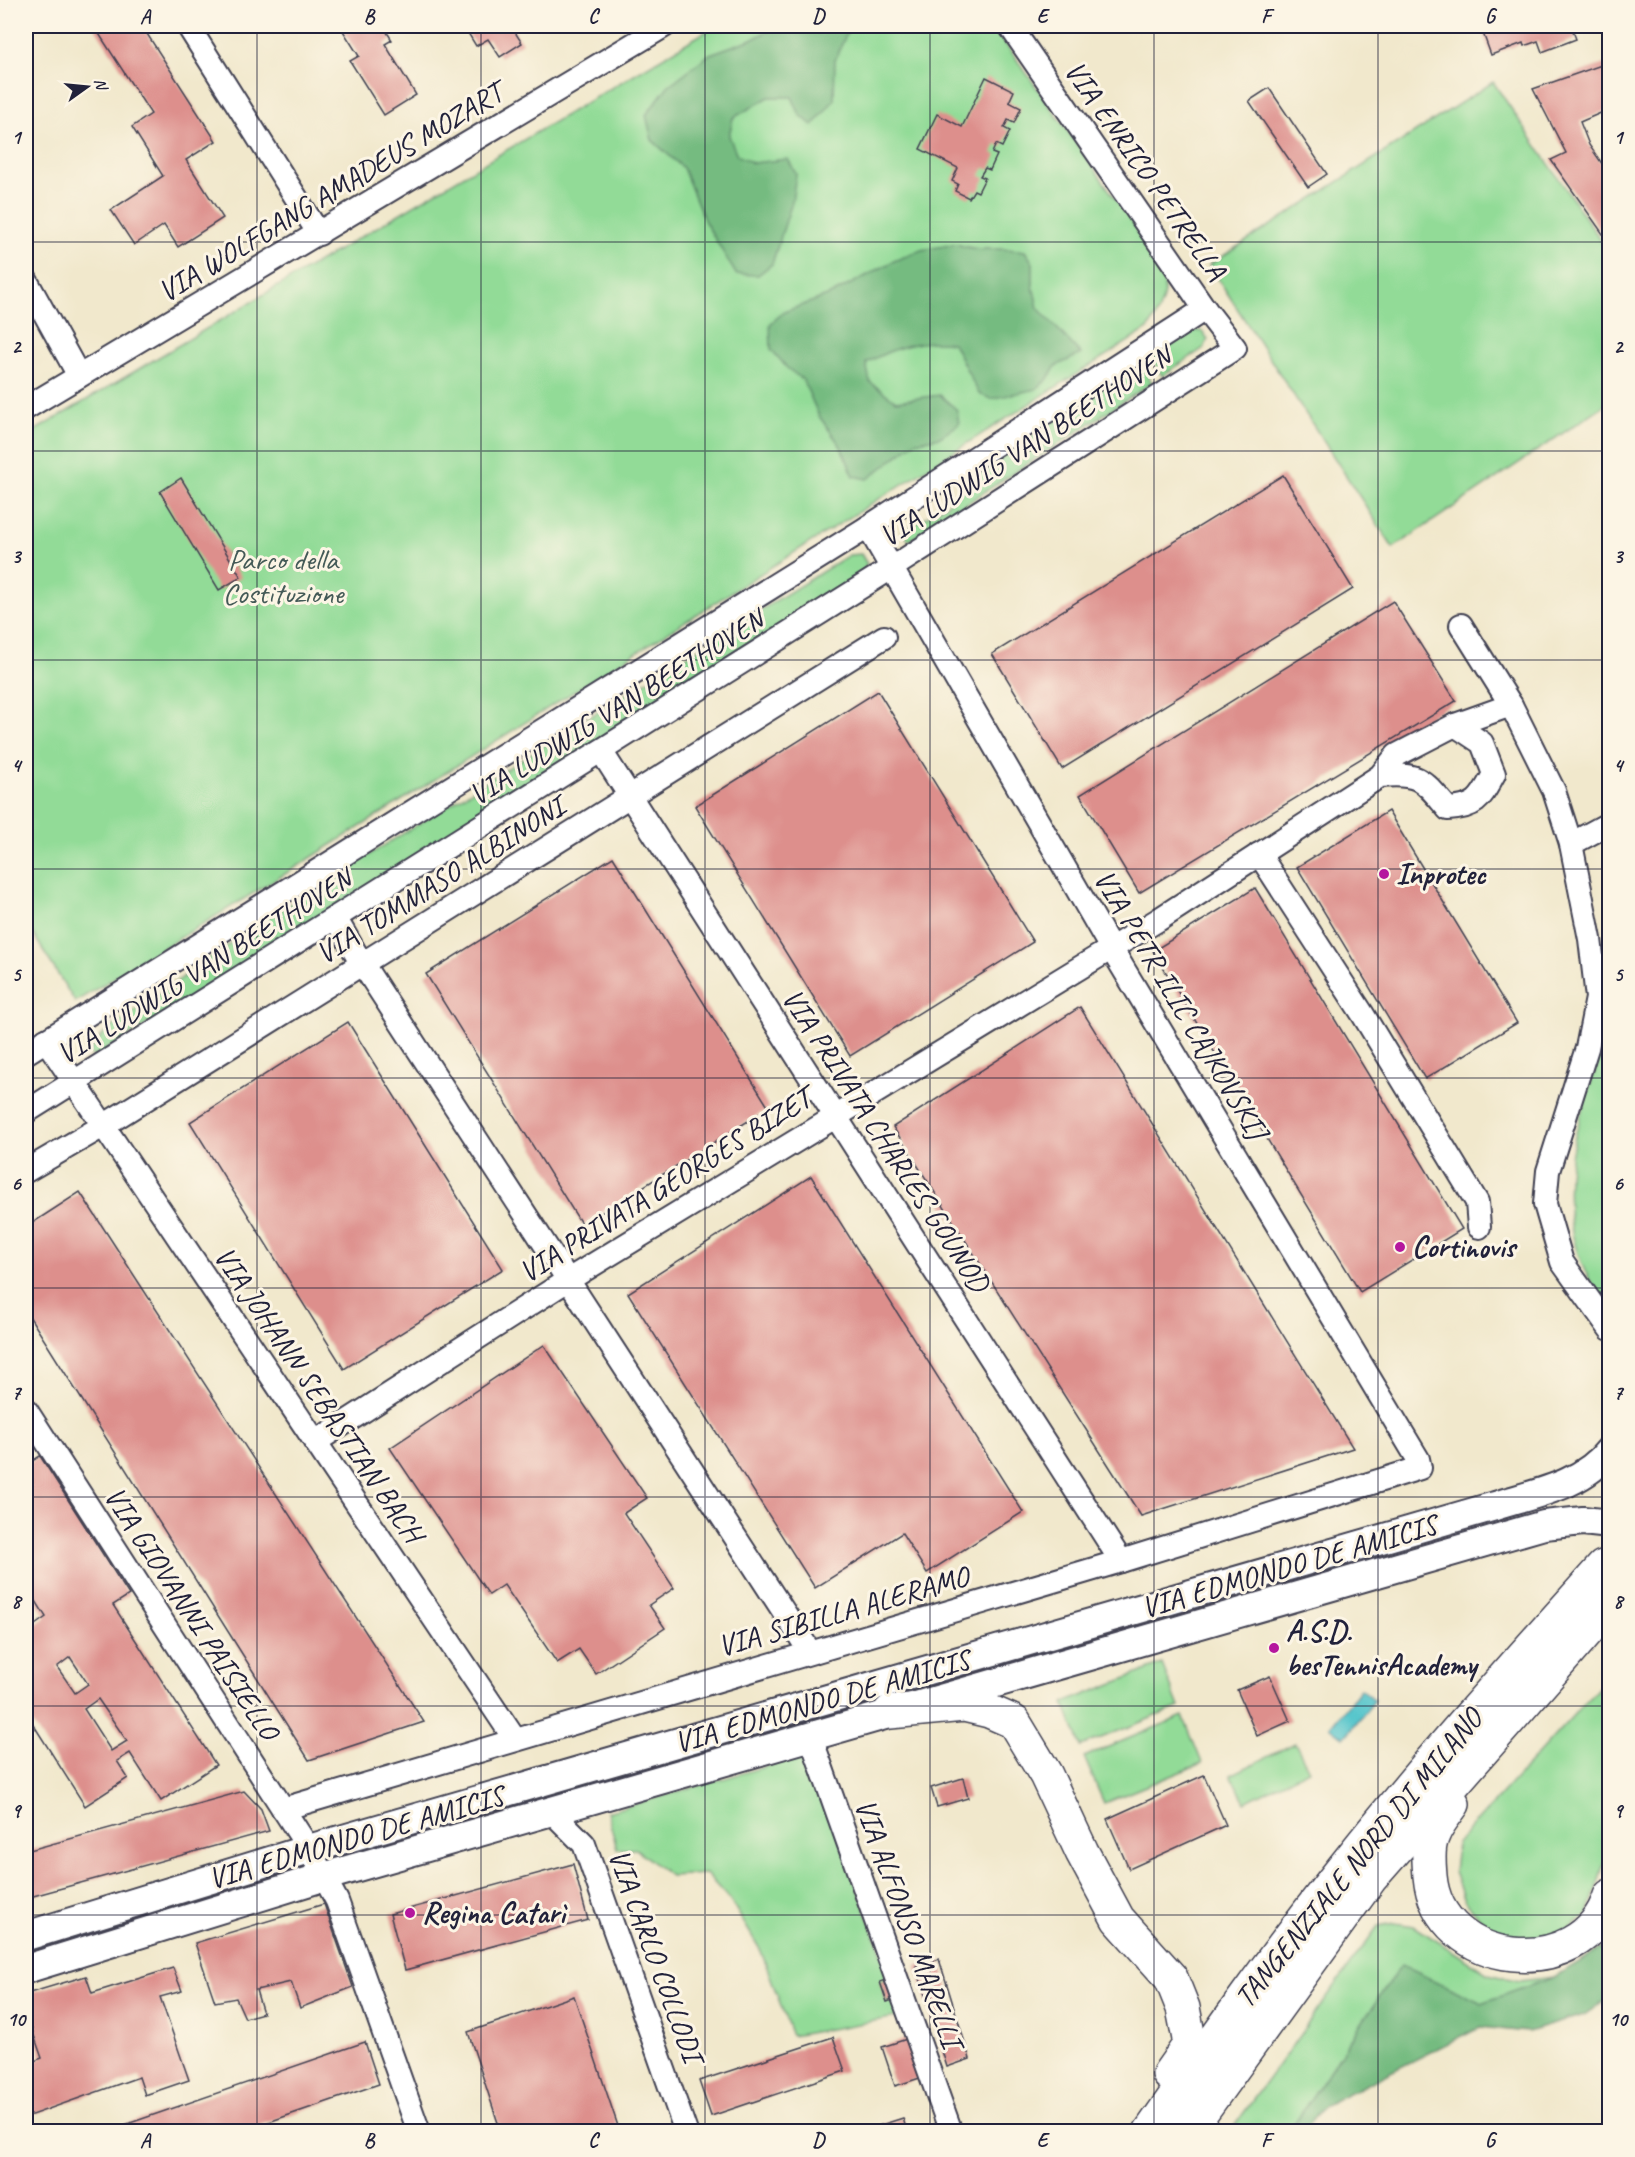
<svg xmlns="http://www.w3.org/2000/svg" width="1635" height="2157" font-family="Caveat,sans-serif">
<style>
.green{fill:#92db97;stroke:#5a7e69;stroke-width:1.5}
.forest{fill:#75bb80;stroke:#4c6e5e;stroke-width:1.5}
.water{fill:#58c6cc;stroke:#3d7484;stroke-width:1.5}
.building{fill:#dd8f8c;fill-rule:evenodd}
.lines{fill:none;stroke-linecap:round;stroke-linejoin:round}
.minor-casing{stroke:#414051;stroke-width:26}
.major-casing{stroke:#414051;stroke-width:32}
.highway-casing{stroke:#414051;stroke-width:36}
.minor{stroke:#fff;stroke-width:22}
.major{stroke:#fff;stroke-width:28}
.highway{stroke:#fff;stroke-width:33}
.grid{fill:none;stroke:#22223b;stroke-width:1.5;stroke-opacity:0.55}
.poi-dot{fill:#b5179e;stroke:#fcf5e5;stroke-width:2}
.labels{text-anchor:middle;stroke-width:6;stroke-linejoin:round;paint-order:stroke}
.street-label{font-size:30px;fill:#22223b;stroke:#fcf5e5}
.park-label{font-size:30px;fill:#445a57;stroke:#fcf5e5}
.poi-label{font-size:30px;font-weight:bold;fill:#22223b;stroke:#fcf5e5;text-anchor:start}
.neatline{fill:none;stroke:#22223b;stroke-width:2}
.grid-label{font-size:20px;text-anchor:middle;font-weight:bold;fill:#22223b}
</style>
<rect width="100%" height="100%" fill="#fcf5e5"/>
<filter id="ink" filterUnits="userSpaceOnUse"><feTurbulence type="fractalNoise" baseFrequency=".0167" numOctaves="2"/><feDisplacementMap in="SourceGraphic" scale="12" xChannelSelector="R" yChannelSelector="G"/><feConvolveMatrix kernelMatrix="1 2 1 2 8 2 1 2 1" color-interpolation-filters="sRGB"/></filter>
<filter id="wash" filterUnits="userSpaceOnUse"><feTurbulence type="fractalNoise" baseFrequency=".008" numOctaves="4" result="noise"/><feDisplacementMap in="SourceGraphic" scale="24" xChannelSelector="R" yChannelSelector="G"/><feGaussianBlur stdDeviation="1.35" result="paint"/><feColorMatrix in="noise" values="0 0 0 0 0 0 0 0 0 0 0 0 0 0 0 0 0 1.4 0 .05"/><feComposite in="paint" operator="in"/></filter>
<g filter="url(#wash)">
<rect width="100%" height="100%" fill="#f1e8cc"/>
<!-- green -->
<g class="green">
<path d="M715 26H993L1157 257C1170 286 1165 304 1148 329L298 866 75 1002 32 932 26 936V436Z"/>
<polygon points="1493,82 1609,252 1609,402 1393,548 1209,265"/>
<polygon points="1191,330 1202,331 1208,339 1204,348 1162,376 1151,356"/>
<polygon points="1141,363 1152,383 909,541 903,531 946,505 986,466"/>
<polygon points="861,554 867,564 860,576 94,1058 89,1052 104,1033 255,926 849,555"/>
<path d="M1609 1018V1307C1561 1253 1561 1180 1581 1114 1590 1081 1604 1051 1609 1018Z"/>
<polygon points="1162,1664 1179,1707 1081,1746 1064,1703"/>
<polygon points="1609,1676 1609,1847 1588,1914 1565,1932 1537,1942 1510,1938 1486,1925 1464,1900 1454,1872 1457,1843"/>
<polygon points="1183,1716 1202,1763 1104,1803 1084,1757"/>
<polygon points="1295,1743 1309,1770 1245,1802 1231,1775"/>
<polygon points="802,1756 810,1760 891,1978 880,1982 887,2002 898,1998 902,2016 792,2036 761,1951 731,1901 706,1874 670,1876 636,1849 617,1849 607,1812"/>
<polygon points="1395,1923 1414,1926 1488,1974 1520,1981 1554,1977 1482,2003 1401,1966 1289,2131 1230,2132 1378,1926"/>
</g>
<!-- forest -->
<g class="forest">
<polygon points="777,26 850,26 835,60 834,100 813,126 800,115 792,97 769,97 733,118 729,136 737,155 753,163 788,159 796,174 792,202 772,264 758,275 736,274 705,222 683,168 652,140 646,115 668,86 710,54 755,38"/>
<path d="M956 244C981 253 1000 246 1025 251L1033 263V286L1038 308 1081 354 1056 366 1047 380 1036 389 991 399 979 394 953 343C920 339 895 347 866 363L870 382 896 401 940 395 957 410 959 424 940 437 915 442 868 479 854 476 840 445 819 416 803 380 787 368 771 349 770 324 784 312 830 295 894 261 921 250Z"/>
<polygon points="1609,1944 1609,1998 1584,2015 1528,2032 1480,2027 1325,2105 1303,2131 1289,2131 1401,1965 1482,2003 1554,1977"/>
</g>
<!-- water -->
<polygon class="water" points="1361,1689 1375,1700 1344,1738 1330,1727"/>
<g id="blocks">
<!-- building -->
<g class="building">
<polygon points="94,26 142,26 216,141 186,160 223,218 178,247 164,225 134,245 111,210 163,176 132,127 151,114"/>
<polygon points="340,26 383,26 392,40 385,44 416,95 384,115 350,61 359,56"/>
<polygon points="468,26 511,26 522,43 500,57 488,39 476,46 465,28"/>
<polygon points="1487,26 1571,26 1576,39 1542,52 1538,41 1524,46 1523,43 1491,55 1483,33 1489,31"/>
<polygon points="1610,62 1610,109 1580,122 1589,145 1610,175 1610,244 1551,160 1566,153 1533,89"/>
<polygon points="986,77 1014,91 1009,102 1021,108 1014,123 1008,120 1004,128 1010,131 1002,147 996,144 992,153 997,155 990,170 985,168 980,176 985,178 978,192 974,190 969,198 955,191 958,184 952,181 958,168 920,149 937,114 962,127"/>
<polygon points="1269,88 1327,174 1308,187 1249,101"/>
<polygon points="1283,475 1353,589 1062,769 992,654"/>
<polygon points="181,478 241,577 219,590 160,492"/>
<polygon points="1393,601 1456,701 1139,893 1080,795"/>
<polygon points="878,691 1033,942 850,1056 695,806"/>
<polygon points="1388,811 1517,1023 1425,1079 1297,867"/>
<polygon points="613,857 769,1108 582,1225 426,974"/>
<polygon points="1255,888 1462,1229 1360,1292 1153,951"/>
<polygon points="1080,1007 1353,1448 1141,1516 893,1127"/>
<polygon points="348,1022 503,1269 344,1369 190,1122"/>
<polygon points="811,1176 1023,1512 927,1573 902,1533 815,1588 628,1293"/>
<polygon points="80,1192 424,1722 309,1760 26,1311 26,1227"/>
<polygon points="544,1345 647,1498 624,1513 674,1588 649,1605 665,1628 596,1674 579,1649 557,1663 504,1585 489,1595 390,1448"/>
<path d="M40 1456 129 1595 113 1605 216 1765 161 1801 130 1753 117 1761 128 1778 85 1806 26 1713V1617L32 1627 46 1617 26 1585V1465ZM70 1657 88 1684 75 1693 57 1667ZM98 1699 127 1741 111 1751 84 1709Z"/>
<polygon points="1270,1676 1290,1721 1257,1736 1237,1690"/>
<polygon points="1204,1775 1226,1825 1129,1869 1107,1819"/>
<polygon points="963,1778 968,1798 937,1807 931,1788"/>
<polygon points="244,1791 261,1809 269,1831 26,1898 26,1851"/>
<polygon points="573,1864 588,1920 405,1970 390,1914"/>
<polygon points="324,1904 353,1987 300,2008 291,1982 256,1990 263,2013 245,2018 236,1998 215,2002 195,1943"/>
<polygon points="939,1959 970,2059 947,2067 916,1966"/>
<polygon points="173,1968 182,1991 160,1997 189,2080 145,2095 139,2077 26,2117 26,2064 42,2058 31,2027 26,2029 26,1994 86,1976 92,1993"/>
<polygon points="891,1978 898,1998 887,2002 880,1982"/>
<polygon points="574,1996 620,2132 501,2132 468,2032"/>
<polygon points="833,2037 845,2071 711,2116 699,2081"/>
<polygon points="910,2038 923,2077 895,2086 882,2047"/>
<polygon points="365,2042 379,2084 260,2125 263,2132 104,2132"/>
<polygon points="903,2118 907,2132 863,2132 862,2131"/>
</g>
</g>
</g>
<g filter="url(#ink)">
<use href="#blocks" fill-opacity="0" stroke="#414051" stroke-width="1.5"/>
<g class="lines">
<!-- minor casing -->
<g class="minor-casing">
<g id="minor">
<polyline points="188,26 319,234"/>
<polyline points="26,280 79,376"/>
<polyline points="26,408 664,26"/>
<polyline points="1461,625 1511,705"/>
<polyline points="1455,725 1511,705 1554,791 1571,844 1590,939 1597,998 1587,1048 1548,1171 1545,1204 1562,1262 1610,1329"/>
<polyline points="601,751 1121,1561"/>
<polyline points="1571,844 1610,823"/>
<polyline points="1259,854 1362,1013 1477,1202 1479,1227"/>
<polyline points="336,919 356,954 810,1652"/>
<polyline points="46,1040 514,1738"/>
<polyline points="26,1053 868,527 1205,309"/>
<polyline points="26,1112 893,567 1235,348 1205,309 1010,26"/>
<polyline points="26,1171 103,1126 884,637"/>
<polyline points="26,1410 309,1849 337,1901 419,2132"/>
<path d="M315 1442 568 1280 1158 920 1380 776 1397 755 1455 725 1482 743 1494 774C1480 799 1478 807 1448 809 1423 780 1420 772 1380 776"/>
<polyline points="810,1735 951,2132"/>
<polyline points="283,1809 1121,1561 1420,1468 1418,1459 1111,948 868,527"/>
<polyline points="551,1811 584,1844 686,2132"/>
</g>
</g>
<!-- major casing -->
<g class="major-casing">
<g id="major">
<path d="M26 1936 309 1849 1495 1506C1536 1493 1582 1486 1610 1450"/>
<polyline points="26,1969 323,1877 1544,1525 1583,1521 1610,1524"/>
</g>
</g>
<!-- highway casing -->
<g class="highway-casing">
<g id="highway">
<polyline points="890,1712 964,1705 989,1711 1014,1722 1046,1775 1082,1852 1118,1919 1171,1978 1183,2008 1190,2044 1169,2074"/>
<path d="M1453 1804C1446 1814 1437 1824 1433 1835 1427 1847 1429 1862 1430 1876 1438 1969 1582 1984 1610 1896"/>
<path d="M1150 2132C1213 2042 1276 1952 1344 1867 1426 1763 1515 1665 1603 1567"/>
<polyline points="1187,2132 1370,1879 1610,1605"/>
</g>
</g>
<!-- minor -->
<use href="#minor" class="minor"/>
<!-- major -->
<use href="#major" class="major"/>
<!-- highway -->
<use href="#highway" class="highway"/>
</g>
</g>
<!-- grid -->
<path class="grid" d="M257 26V2132M481 26V2132M705 26V2132M930 26V2132M1154 26V2132M1378 26V2132M26 242H1610M26 451H1610M26 660H1610M26 869H1610M26 1078H1610M26 1288H1610M26 1497H1610M26 1706H1610M26 1915H1610"/>
<!-- markers -->
<g class="poi-dot">
<circle cx="1384" cy="874" r="6"/>
<circle cx="1400" cy="1247" r="6"/>
<circle cx="1274" cy="1648" r="6"/>
<circle cx="410" cy="1913" r="6"/>
</g>
<g class="labels">
<!-- street labels -->
<g class="street-label">
<text transform="translate(1146 170) rotate(55)" y="10">VIA ENRICO PETRELLA</text>
<text transform="translate(330 192) rotate(-31)" y="10">VIA WOLFGANG AMADEUS MOZART</text>
<text transform="translate(1025 446) rotate(-33)" y="10">VIA LUDWIG VAN BEETHOVEN</text>
<text transform="translate(616 707) rotate(-32)" y="10">VIA LUDWIG VAN BEETHOVEN</text>
<text transform="translate(440 880) rotate(-32)" y="10">VIA TOMMASO ALBINONI</text>
<text transform="translate(204 966) rotate(-32)" y="10">VIA LUDWIG VAN BEETHOVEN</text>
<text transform="translate(1181 1004) rotate(59)" y="10">VIA PETR ILIC CAJKOVSKIJ</text>
<text transform="translate(886 1140) rotate(57)" y="10">VIA PRIVATA CHARLES GOUNOD</text>
<text transform="translate(665 1185) rotate(-32)" y="10">VIA PRIVATA GEORGES BIZET</text>
<text transform="translate(319 1394) rotate(56)" y="10">VIA JOHANN SEBASTIAN BACH</text>
<text transform="translate(1289 1566) rotate(-16)" y="10">VIA EDMONDO DE AMICIS</text>
<text transform="translate(843 1611) rotate(-16)" y="10">VIA SIBILLA ALERAMO</text>
<text transform="translate(192 1613) rotate(57)" y="10">VIA GIOVANNI PAISIELLO</text>
<text transform="translate(822 1701) rotate(-16)" y="10">VIA EDMONDO DE AMICIS</text>
<text transform="translate(356 1837) rotate(-16)" y="10">VIA EDMONDO DE AMICIS</text>
<text transform="translate(1358 1858) rotate(-51)" y="10">TANGENZIALE NORD DI MILANO</text>
<text transform="translate(909 1923) rotate(70)" y="10">VIA ALFONSO MARELLI</text>
<text transform="translate(656 1955) rotate(70)" y="10">VIA CARLO COLLODI</text>
</g>
<!-- park labels -->
<g class="park-label">
<text x="283" y="569">Parco della<tspan x="283" dy="34">Costituzione</tspan></text>
</g>
<!-- poi labels -->
<g class="poi-label">
<text x="1396" y="884">Inprotec</text>
<text x="1412" y="1257">Cortinovis</text>
<text x="1286" y="1641">A.S.D.<tspan x="1286" dy="34">besTennisAcademy</tspan></text>
<text x="422" y="1923">Regina Catarì</text>
</g>
</g>
<!-- margin -->
<rect width="1635" height="2157" fill="none" stroke="#fcf5e5" stroke-width="66"/>
<!-- north arrow -->
<g transform="translate(87 87) rotate(75)" stroke="#fcf5e5" stroke-width="4.5" paint-order="stroke">
<path d="M0-4.5L10 22L0 15L-10 22Z" fill="#22223b"/>
<text y="-9" font-size="16" font-weight="bold" text-anchor="middle" fill="#22223b">N</text>
</g>
<rect x="33" y="33" width="1569" height="2091" class="neatline"/>
<g class="grid-label">
<text x="145" y="23">A</text>
<text x="369" y="23">B</text>
<text x="593" y="23">C</text>
<text x="818" y="23">D</text>
<text x="1042" y="23">E</text>
<text x="1266" y="23">F</text>
<text x="1490" y="23">G</text>
<text x="16" y="144">1</text>
<text x="1618" y="144">1</text>
<text x="16" y="353">2</text>
<text x="1618" y="353">2</text>
<text x="16" y="563">3</text>
<text x="1618" y="563">3</text>
<text x="16" y="772">4</text>
<text x="1618" y="772">4</text>
<text x="16" y="981">5</text>
<text x="1618" y="981">5</text>
<text x="16" y="1190">6</text>
<text x="1618" y="1190">6</text>
<text x="16" y="1399">7</text>
<text x="1618" y="1399">7</text>
<text x="16" y="1608">8</text>
<text x="1618" y="1608">8</text>
<text x="16" y="1817">9</text>
<text x="1618" y="1817">9</text>
<text x="16" y="2026">10</text>
<text x="1618" y="2026">10</text>
<text x="145" y="2147">A</text>
<text x="369" y="2147">B</text>
<text x="593" y="2147">C</text>
<text x="818" y="2147">D</text>
<text x="1042" y="2147">E</text>
<text x="1266" y="2147">F</text>
<text x="1490" y="2147">G</text>
</g>
</svg>
